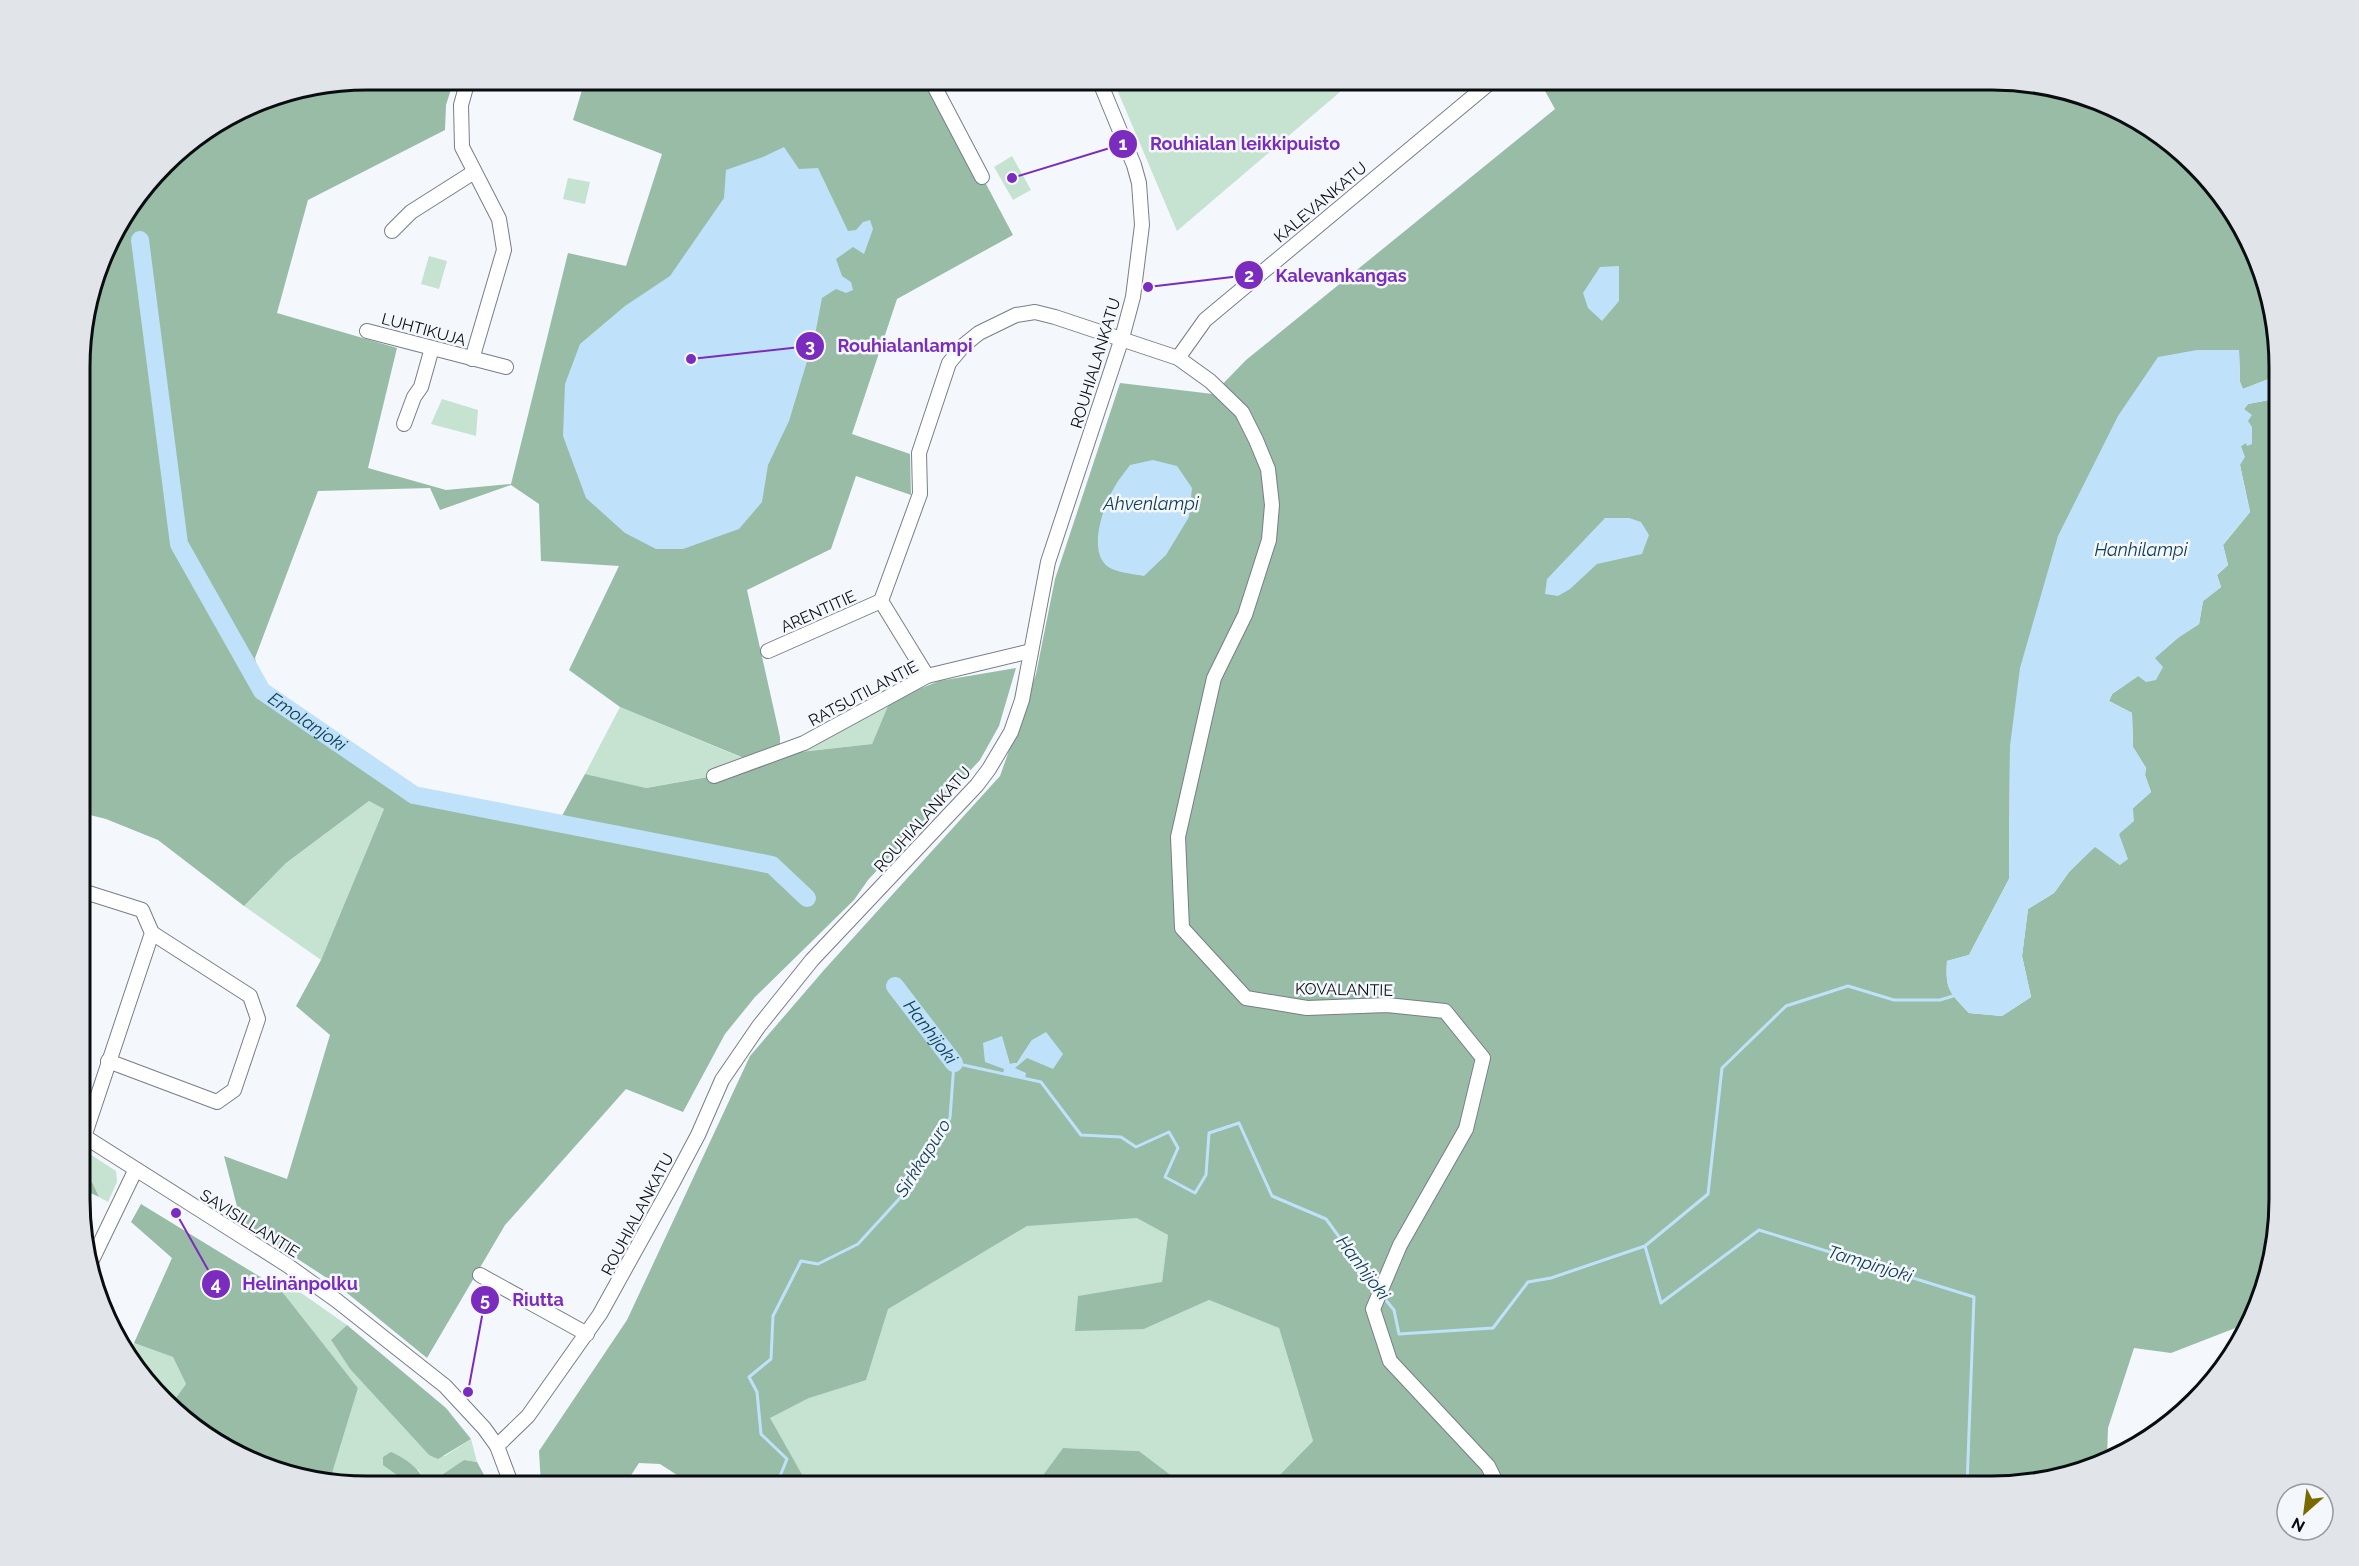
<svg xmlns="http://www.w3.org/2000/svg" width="2359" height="1566" font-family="Raleway,sans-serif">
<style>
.green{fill:#c5e3d0}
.forest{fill:#98bca6;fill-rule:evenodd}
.water{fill:#bfe2fa}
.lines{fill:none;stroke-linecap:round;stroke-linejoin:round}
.stream{stroke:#bfe2fa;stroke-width:3}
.river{stroke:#bfe2fa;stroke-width:18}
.minor-casing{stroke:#787e86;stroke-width:16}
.minor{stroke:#fff;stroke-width:14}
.labels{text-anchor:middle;stroke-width:5;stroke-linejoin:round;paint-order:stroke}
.street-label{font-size:16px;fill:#0a0d0f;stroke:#f4f8fd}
.water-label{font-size:18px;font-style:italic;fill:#103c54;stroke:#f4f8fd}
.rim{fill:none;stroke:#0a0d0f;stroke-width:3}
.leader{fill:none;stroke:#7b2cbf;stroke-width:2}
.callout-dot{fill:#7b2cbf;stroke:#f4f8fd;stroke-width:2}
.mark-label{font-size:18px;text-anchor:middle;font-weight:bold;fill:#fff}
.callout-label{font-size:18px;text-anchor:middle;font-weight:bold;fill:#7b2cbf;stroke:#f4f8fd;stroke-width:5;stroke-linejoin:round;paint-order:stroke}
</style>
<rect width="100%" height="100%" fill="#f4f8fd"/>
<!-- green -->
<g class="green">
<polygon points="1113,80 1354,80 1177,231"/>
<polygon points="1012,156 1031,190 1013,200 994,167"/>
<polygon points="568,178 590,182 585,204 563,199"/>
<polygon points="429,256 447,261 439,289 421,284"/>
<polygon points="442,399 478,410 476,436 431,424"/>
<polygon points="890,701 872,744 770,755"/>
<polygon points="620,707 752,762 714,776 645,788 585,774"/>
<polygon points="369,801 384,809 321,960 244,906 286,863"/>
<polygon points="940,1087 1168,1235 1162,1282 1144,1329 1209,1300 1279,1328 1313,1441 1269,1486 1185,1486 1139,1451 1063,1448 1035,1486 803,1486 804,1478 769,1418 809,1398"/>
<polygon points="82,1149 116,1171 117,1182 108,1202 99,1197 92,1182 82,1177"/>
<path d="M287 1283 347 1325 331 1340 350 1369 429 1455 445 1456 471 1439 477 1462 464 1460C451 1470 440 1479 424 1479L418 1469 408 1483 416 1486H367L330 1480 358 1388 280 1289Z"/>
<polygon points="134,1343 173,1357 186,1384 173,1402 129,1354"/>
</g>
<!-- forest -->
<g class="forest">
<path d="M367 80H454L446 105 445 130 308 200 277 313 397 348 368 468 446 490 511 484 568 253 626 266 662 154 573 120 585 80H931L1013 235 897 299 852 434 910 454 911 495 856 476 831 549 747 590 780 737V751L773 755 872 744 890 701 939 681 1016 668 999 726 980 760 868 880 854 900 755 997 725 1034 683 1112 626 1089 505 1225 427 1358 336 1284 241 1222 224 1156 287 1179 330 1035 296 1006 321 960 384 809 369 801 286 863 244 906 158 840 106 819 82 813V330L109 240 177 151 257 101ZM511 485 539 504 541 561 619 566 569 670 620 707 751 761 714 776 646 788 585 774 558 823 414 795 262 691 255 658 318 491 430 488 440 510Z"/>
<path d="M1539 80H1992L2084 95 2152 128 2241 224 2279 349V375L2243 389 2240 382 2239 350 2010 746 2009 879 1969 955 1947 961C1945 990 1950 993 1969 1013L2002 1016 2031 997 2022 956 2028 909 2054 893 2069 872 2095 846 2120 865 2119 834 2133 808 2151 792 2145 775 2146 768 2133 747 2132 713 2109 701 2112 694 2138 676 2154 658 2179 637 2199 624 2203 601 2221 587 2217 575 2228 565 2223 545 2250 512 2240 465 2241 446 2250 440 2248 421 2244 409 2248 404 2279 398V1217L2265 1286 2238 1327 2171 1353 2134 1348 2108 1428 2107 1457 2010 1486H1269L1313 1441 1279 1328 1209 1300 1144 1329 1075 1331 1078 1296 1162 1282 1168 1235 1137 1218 1027 1226 888 1309 866 1380 809 1398 770 1418 804 1478 803 1486H694L660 1464 639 1463 624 1486H541L539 1451 627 1320 750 1056 824 970 1000 776 1036 674 1055 579 1120 383 1213 394 1246 360 1555 109ZM1032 1040C1027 1057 1023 1067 1004 1069L1010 1064 1017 1063Z"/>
<polygon points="82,1177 92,1182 99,1197 82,1189"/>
<polygon points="141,1204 280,1289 358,1388 330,1480 275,1471 207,1438 173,1402 186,1384 173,1357 134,1343 172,1258 131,1222"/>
<polygon points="347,1325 446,1408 471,1439 438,1459 429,1455 350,1369 331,1340"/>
<polygon points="1063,1448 1139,1451 1185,1486 1035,1486"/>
<path d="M391 1452C406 1459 415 1465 424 1479L439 1477 464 1460 477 1462 490 1486H416L408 1483 383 1465V1457Z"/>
</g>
<!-- water -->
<g class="water">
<polygon points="784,147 799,169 818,168 848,231 856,230 863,222 870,220 873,229 864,254 853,247 836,259 842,276 851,282 853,290 846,293 836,289 822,298 815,335 789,421 768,465 762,502 739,529 683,549 656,549 625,533 586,498 563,436 565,384 580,344 625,306 670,276 724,198 726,170 763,157"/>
<polygon points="1619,266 1619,301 1602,321 1588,308 1583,293 1600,267"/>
<path d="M2197 350H2239L2240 382 2243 389 2279 375V398L2248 404 2244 409 2252 415 2248 421 2252 427V444L2247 446 2246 443 2241 446 2245 457 2240 465 2250 512 2223 545 2228 565 2217 575 2221 587 2203 601 2199 624 2179 637 2155 658 2163 667 2156 680 2146 682 2138 676 2112 694 2109 701 2132 713 2133 747 2146 768 2145 775 2151 792 2133 808 2134 821 2119 834 2128 859 2120 865 2095 847 2069 872 2054 893 2028 909 2022 956 2031 997 2002 1016 1969 1013C1950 993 1945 990 1947 961L1969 955 2009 879 2010 746 2020 668 2058 536 2118 416 2158 357Z"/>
<path d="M1153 460 1177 466 1192 488 1189 517 1166 555 1144 576C1134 574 1121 573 1112 569 1085 557 1103 506 1114 488 1118 480 1125 472 1130 465Z"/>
<polygon points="1605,518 1629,518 1641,522 1649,535 1642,554 1597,564 1570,589 1558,596 1545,594 1547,579"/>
<polygon points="1046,1032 1063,1054 1053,1069 1027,1058 1015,1068 1026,1073 1025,1079 1003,1074 1004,1069 985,1062 983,1043 1002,1036 1010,1064 1017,1063 1032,1040"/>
</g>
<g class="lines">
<!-- stream -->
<g class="stream">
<polyline points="1645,1246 1661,1303 1759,1230 1974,1297 1967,1486"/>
<polyline points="1384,1298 1394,1310 1399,1334 1493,1328 1528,1282 1551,1278 1645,1246 1708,1194 1722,1068 1786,1006 1848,986 1894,1000 1940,1000 1953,996"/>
<polyline points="776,1486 787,1459 761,1434 757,1392 749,1377 771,1359 773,1316 801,1261 818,1264 858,1244 910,1187 950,1118 954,1063 1041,1082 1081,1135 1121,1137 1136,1147 1169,1132 1178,1148 1165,1177 1195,1193 1206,1175 1209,1133 1239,1123 1272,1196 1326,1219 1378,1290"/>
</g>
<!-- river -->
<g class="river">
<path id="s1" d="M140 240 179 544 262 691 414 795 772 865 807 898"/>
<path id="s2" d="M895 986 954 1063"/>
</g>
<!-- minor casing -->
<g class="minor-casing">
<g id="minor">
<polyline points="468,80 461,105 462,147 499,219 504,250 472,359"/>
<polyline points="931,80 982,177"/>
<polyline points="392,231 411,212 474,172"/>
<polyline points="367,331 506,367"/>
<polyline points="1178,358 1205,320 1493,80"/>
<polyline points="404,424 414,397 421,387 432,348"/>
<polyline points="768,651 881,601"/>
<polyline points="927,676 881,601 920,494 919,453 949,363 964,345 979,333 1016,315 1035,312 1055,317 1178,358 1210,381 1242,412 1256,440 1268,469 1272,505 1269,540 1245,615 1214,678 1178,837 1182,928 1246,998 1307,1008 1387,1005 1445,1011 1483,1058 1466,1129 1400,1245 1373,1309 1390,1361 1488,1466 1498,1486"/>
<polyline points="714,776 804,743 927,676 1031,651"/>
<polyline points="82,891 142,910 152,933 84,1137"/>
<polyline points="108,1061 217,1102 234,1090 258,1019 250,996 152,933"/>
<polyline points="82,1135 287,1265 336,1300 445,1386 484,1428 497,1446 512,1486"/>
<polyline points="91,1262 135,1171"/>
<polyline points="480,1275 587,1334"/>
<polyline points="497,1446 528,1416 600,1314 672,1184 698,1135 722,1080 759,1026 812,960 977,785 989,769 1011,732 1022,700 1048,562 1122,338 1133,297 1142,225 1139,183 1134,165 1099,80"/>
</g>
</g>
<!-- minor -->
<use href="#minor" class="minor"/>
</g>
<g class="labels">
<!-- street labels -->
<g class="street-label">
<text transform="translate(1320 202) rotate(-40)" y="6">KALEVANKATU</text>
<text transform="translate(424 329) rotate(15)" y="6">LUHTIKUJA</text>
<text transform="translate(1095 363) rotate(-73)" y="6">ROUHIALANKATU</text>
<text transform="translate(818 611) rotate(-24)" y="6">ARENTITIE</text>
<text transform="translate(863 693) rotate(-28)" y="6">RATSUTILANTIE</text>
<text transform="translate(922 819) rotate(-48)" y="6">ROUHIALANKATU</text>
<text transform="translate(1344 989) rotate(1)" y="6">KOVALANTIE</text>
<text transform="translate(637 1214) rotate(-62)" y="6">ROUHIALANKATU</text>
<text transform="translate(250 1223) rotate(32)" y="6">SAVISILLANTIE</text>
</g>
<!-- water labels -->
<g class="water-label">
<text x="1151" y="510">Ahvenlampi</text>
<text x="2141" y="556">Hanhilampi</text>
<text dy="6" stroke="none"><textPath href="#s1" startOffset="530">Emolanjoki</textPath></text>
<text dy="6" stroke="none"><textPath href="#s2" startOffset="58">Hanhijoki</textPath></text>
<text transform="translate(923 1158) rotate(-58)" y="6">Sirkkapuro</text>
<text transform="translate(1870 1264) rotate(17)" y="6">Tampinjoki</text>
<text transform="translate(1363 1268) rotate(53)" y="6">Hanhijoki</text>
</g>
</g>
<!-- crop -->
<path d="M0 0H2359V1566H0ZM367 90H1992A277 277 0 0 1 2269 367V1199A277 277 0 0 1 1992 1476H367A277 277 0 0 1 90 1199V367A277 277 0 0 1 367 90Z" fill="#e1e5ea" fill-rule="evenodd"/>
<path class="rim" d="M367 90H1992A277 277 0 0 1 2269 367V1199A277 277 0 0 1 1992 1476H367A277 277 0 0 1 90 1199V367A277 277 0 0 1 367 90Z"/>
<!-- callouts -->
<path class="leader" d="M1012 178L1123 144M1148 287L1249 275M691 359L810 346M176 1213L216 1284M468 1392L485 1300"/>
<g class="callout-dot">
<circle cx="1012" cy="178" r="6"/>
<circle cx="1148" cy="287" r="6"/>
<circle cx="691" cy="359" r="6"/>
<circle cx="176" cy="1213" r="6"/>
<circle cx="468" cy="1392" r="6"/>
<circle cx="1123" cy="144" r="15"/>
<circle cx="1249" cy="275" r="15"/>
<circle cx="810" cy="346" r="15"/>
<circle cx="216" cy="1284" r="15"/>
<circle cx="485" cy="1300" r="15"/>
</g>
<g class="mark-label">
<text x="1123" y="150">1</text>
<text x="1249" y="282">2</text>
<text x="810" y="352">3</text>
<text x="216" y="1290">4</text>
<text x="485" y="1306">5</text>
</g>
<g class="callout-label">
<text x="1245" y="150">Rouhialan leikkipuisto</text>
<text x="1341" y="282">Kalevankangas</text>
<text x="905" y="352">Rouhialanlampi</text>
<text x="300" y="1290">Helinänpolku</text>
<text x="538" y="1306">Riutta</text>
</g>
<!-- north arrow -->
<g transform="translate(2305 1512) rotate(208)"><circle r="28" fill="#f4f8fd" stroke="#969a9e" stroke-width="1.5"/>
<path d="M0-4.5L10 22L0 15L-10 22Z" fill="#7a6900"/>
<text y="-9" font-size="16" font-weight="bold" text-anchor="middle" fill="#0a0d0f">N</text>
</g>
</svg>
